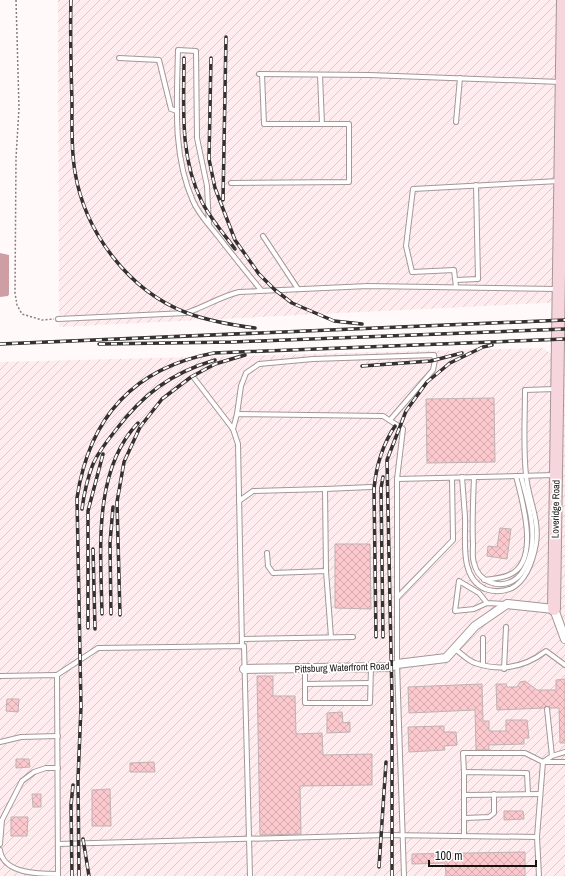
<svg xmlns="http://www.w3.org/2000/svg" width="565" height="876" font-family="'Archivo Narrow',sans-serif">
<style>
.industrial{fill:url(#industrial-furrows)}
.water{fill:#cd9ea3}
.building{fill:url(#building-cross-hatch);stroke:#bfb2b3}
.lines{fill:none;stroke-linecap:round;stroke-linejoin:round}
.lane-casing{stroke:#a49798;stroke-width:6}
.street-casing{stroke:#a49798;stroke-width:10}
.secondary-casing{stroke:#a49798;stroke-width:14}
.path{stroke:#847f80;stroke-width:1.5;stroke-dasharray:2 2;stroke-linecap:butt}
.lane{stroke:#fff;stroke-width:4}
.street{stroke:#fff;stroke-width:8}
.secondary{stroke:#f6d6dc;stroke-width:12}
.rail-casing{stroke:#353131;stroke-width:3.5}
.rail{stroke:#fff;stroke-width:2;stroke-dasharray:6;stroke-linecap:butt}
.labels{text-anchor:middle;stroke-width:3.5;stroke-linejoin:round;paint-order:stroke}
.street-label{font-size:10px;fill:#171313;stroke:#fff}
</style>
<defs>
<pattern id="industrial-furrows" width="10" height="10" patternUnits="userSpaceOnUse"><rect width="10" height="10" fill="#ffecee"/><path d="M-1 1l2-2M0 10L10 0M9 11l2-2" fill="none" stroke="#dacacb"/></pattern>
<pattern id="building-cross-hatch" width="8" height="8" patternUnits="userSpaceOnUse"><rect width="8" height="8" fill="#fbc8ce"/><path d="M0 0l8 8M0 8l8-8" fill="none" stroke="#d6abb0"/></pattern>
</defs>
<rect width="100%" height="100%" fill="#fff9fa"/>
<!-- industrial -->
<g class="industrial">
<polygon points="58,0 565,0 565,302 59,327"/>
<polygon points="543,348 565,363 565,876 0,876 0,362"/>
</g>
<!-- water -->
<polygon class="water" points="0,253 9,255 9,294 8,296 0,297"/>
<!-- building -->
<g class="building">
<polygon points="494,398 495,462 427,463 426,399"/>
<polygon points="500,528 511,529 507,559 487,556 488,546 497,547"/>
<polygon points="335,544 370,544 371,609 335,608"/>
<polygon points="257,676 273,676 273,696 295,696 296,734 322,733 323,755 372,754 372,785 300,786 301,834 260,835"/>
<polygon points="565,679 565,743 560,743 559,708 550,708 547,706 544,708 497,710 496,684 506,684 507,687 517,687 520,682 525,681 537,690 556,690 556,680"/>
<polygon points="482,684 483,721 489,721 489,731 506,731 506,720 527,720 529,738 524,738 524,744 489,745 489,750 476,750 475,710 409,713 408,687"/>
<polygon points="7,699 19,699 18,712 6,711"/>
<polygon points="342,712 343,723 350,722 350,732 327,733 327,713"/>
<polygon points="444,726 444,732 456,732 457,745 444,746 445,750 409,752 408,727"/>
<polygon points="16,759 29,759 30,767 16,768"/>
<polygon points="154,762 155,772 130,772 130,763"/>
<polygon points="110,789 111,826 92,826 92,790"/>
<polygon points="32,794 41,794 41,807 33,807"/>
<polygon points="504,811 523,811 524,819 504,820"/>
<polygon points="11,817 28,817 27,836 11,836"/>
<polygon points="525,852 525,876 446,876 445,863 412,864 412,854"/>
</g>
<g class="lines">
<!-- lane casing -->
<g class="lane-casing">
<g id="lane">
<polyline points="119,58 159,60 171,109 177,111"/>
<polyline points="259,74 369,75 561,82"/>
<polyline points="262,74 264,124 322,124 320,75"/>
<polyline points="456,122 460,78"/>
<polyline points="231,183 349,182 349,124 322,124"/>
<path d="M209 225 207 186 197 138 196 51 178 50C177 100 172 154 193 201 198 213 209 225 217 235 232 254 246 272 261 290"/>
<polyline points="263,236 298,289"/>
<polyline points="456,280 478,279 476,185"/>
<polyline points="456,287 454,270 412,272 406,246 413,189 559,181"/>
<path d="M58 319 186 313C205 307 219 297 239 292L368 286 556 289"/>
<polyline points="194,378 233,429 238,444 242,646"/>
<polyline points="237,414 241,386 246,373 259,364 313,359 434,355 435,360 433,370 390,420"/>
<polyline points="233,429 237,414 383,416 403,429 397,479 397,664 404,876"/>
<path d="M462 477C463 490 464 504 465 517 466 540 459 577 485 589 494 592 503 592 512 588 527 580 533 560 536 544 540 519 528 499 526 475 523 447 525 418 525 390L555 389"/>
<path d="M474 477C473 500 472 522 473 544 473 550 472 557 474 563 478 582 501 591 517 578 524 572 529 560 531 551 536 526 527 500 521 476"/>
<polyline points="397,479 555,475"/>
<polyline points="239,501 253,491 325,489"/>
<polyline points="267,553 268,566 273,573 326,571 331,637"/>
<polyline points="326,571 325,489 371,487"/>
<path d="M484 580C493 579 502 578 509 575 541 562 522 500 516 476"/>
<polyline points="397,598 453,540 452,478"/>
<polyline points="487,603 479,593 459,581 455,611 474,609 487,603 505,604"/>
<polyline points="483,638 483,665"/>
<polyline points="242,639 353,637"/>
<path d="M455 649C461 653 468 661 475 663 501 672 525 667 546 651L565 665"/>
<polyline points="305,668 305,703 370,703 371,667"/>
<polyline points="504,669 506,627"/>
<polyline points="57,675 98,648 244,646 250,876"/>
<polyline points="0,676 57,675 58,876"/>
<polyline points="305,684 370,683"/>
<polyline points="547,709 552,756"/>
<polyline points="0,742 21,737 58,736"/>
<polyline points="464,772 463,753 525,753 543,762 565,762"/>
<polyline points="465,795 540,794"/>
<polyline points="465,818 489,817 494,813 494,794"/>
<polyline points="464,836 464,772 527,773 528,794"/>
<polyline points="0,844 2,820 22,781 34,772 46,768 58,768"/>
<polyline points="58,844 387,835 537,837"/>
<path d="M0 850C3 874 39 874 58 874"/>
<polyline points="539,876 537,837 543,762 552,756 565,752"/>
</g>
</g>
<!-- street casing -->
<g class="street-casing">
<polyline id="street" points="244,669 391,667 397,664 446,658 475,626 507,604 554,609 565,639"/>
</g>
<!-- secondary casing -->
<g class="secondary-casing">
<polyline id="secondary" points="554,609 563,0"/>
</g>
<!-- path -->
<polyline class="path" points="16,0 19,108 16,158 15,293 17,305 22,314 42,320 54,319"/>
<!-- lane -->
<use href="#lane" class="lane"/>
<!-- street -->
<use href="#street" class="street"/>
<!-- secondary -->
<use href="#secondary" class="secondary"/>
<!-- rail casing -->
<g class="rail-casing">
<g id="rail">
<path d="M71 0C70 34 71 69 72 103 72 126 71 149 75 172 85 233 129 291 187 313 209 321 232 325 255 328"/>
<path d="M184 58C184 107 179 156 202 202 210 218 224 234 235 249"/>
<polyline points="211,58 209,159 215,188 235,240 259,274 275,290 292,303 334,321 362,324"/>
<polyline points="223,200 226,37"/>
<polyline points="0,344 565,320"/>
<polyline points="99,344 233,342 565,329"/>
<polyline points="362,366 431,361 462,353"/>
<path d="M82 509C84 494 87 479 93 464 98 453 107 441 115 431 143 394 171 373 215 360"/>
<polyline points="93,549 95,629"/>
<path d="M102 614C101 553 92 471 138 423"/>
<polyline points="111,614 110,543 113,507"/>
<polyline points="120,615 117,502 124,462 140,427 162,399 191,377 215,364 245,355"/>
<polyline points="88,628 88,511 103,454"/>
<path d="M376 637 374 489C376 467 383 444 395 426"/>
<polyline points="383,637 381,488 383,477"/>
<polyline points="83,839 89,876"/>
<polyline points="379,867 386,762"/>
<polyline points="72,876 71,805 73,785"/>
<path d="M79 876 78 779 81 707 77 498C89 418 133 368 214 353L565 339"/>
<polyline points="392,876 392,699 387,460 406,411 427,382 450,363 483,347 492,345"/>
</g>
</g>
<!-- rail -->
<use href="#rail" class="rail"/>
</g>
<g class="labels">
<!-- street labels -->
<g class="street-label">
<text transform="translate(555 509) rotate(-89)" y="4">Loveridge Road</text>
<text transform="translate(342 667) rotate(-2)" y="4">Pittsburg Waterfront Road</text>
</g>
</g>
<!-- scale -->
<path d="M429 860v6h107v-6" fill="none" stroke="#171313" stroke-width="2"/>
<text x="435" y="860" font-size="12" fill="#171313" stroke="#ffffff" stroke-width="3" paint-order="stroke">100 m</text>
</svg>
